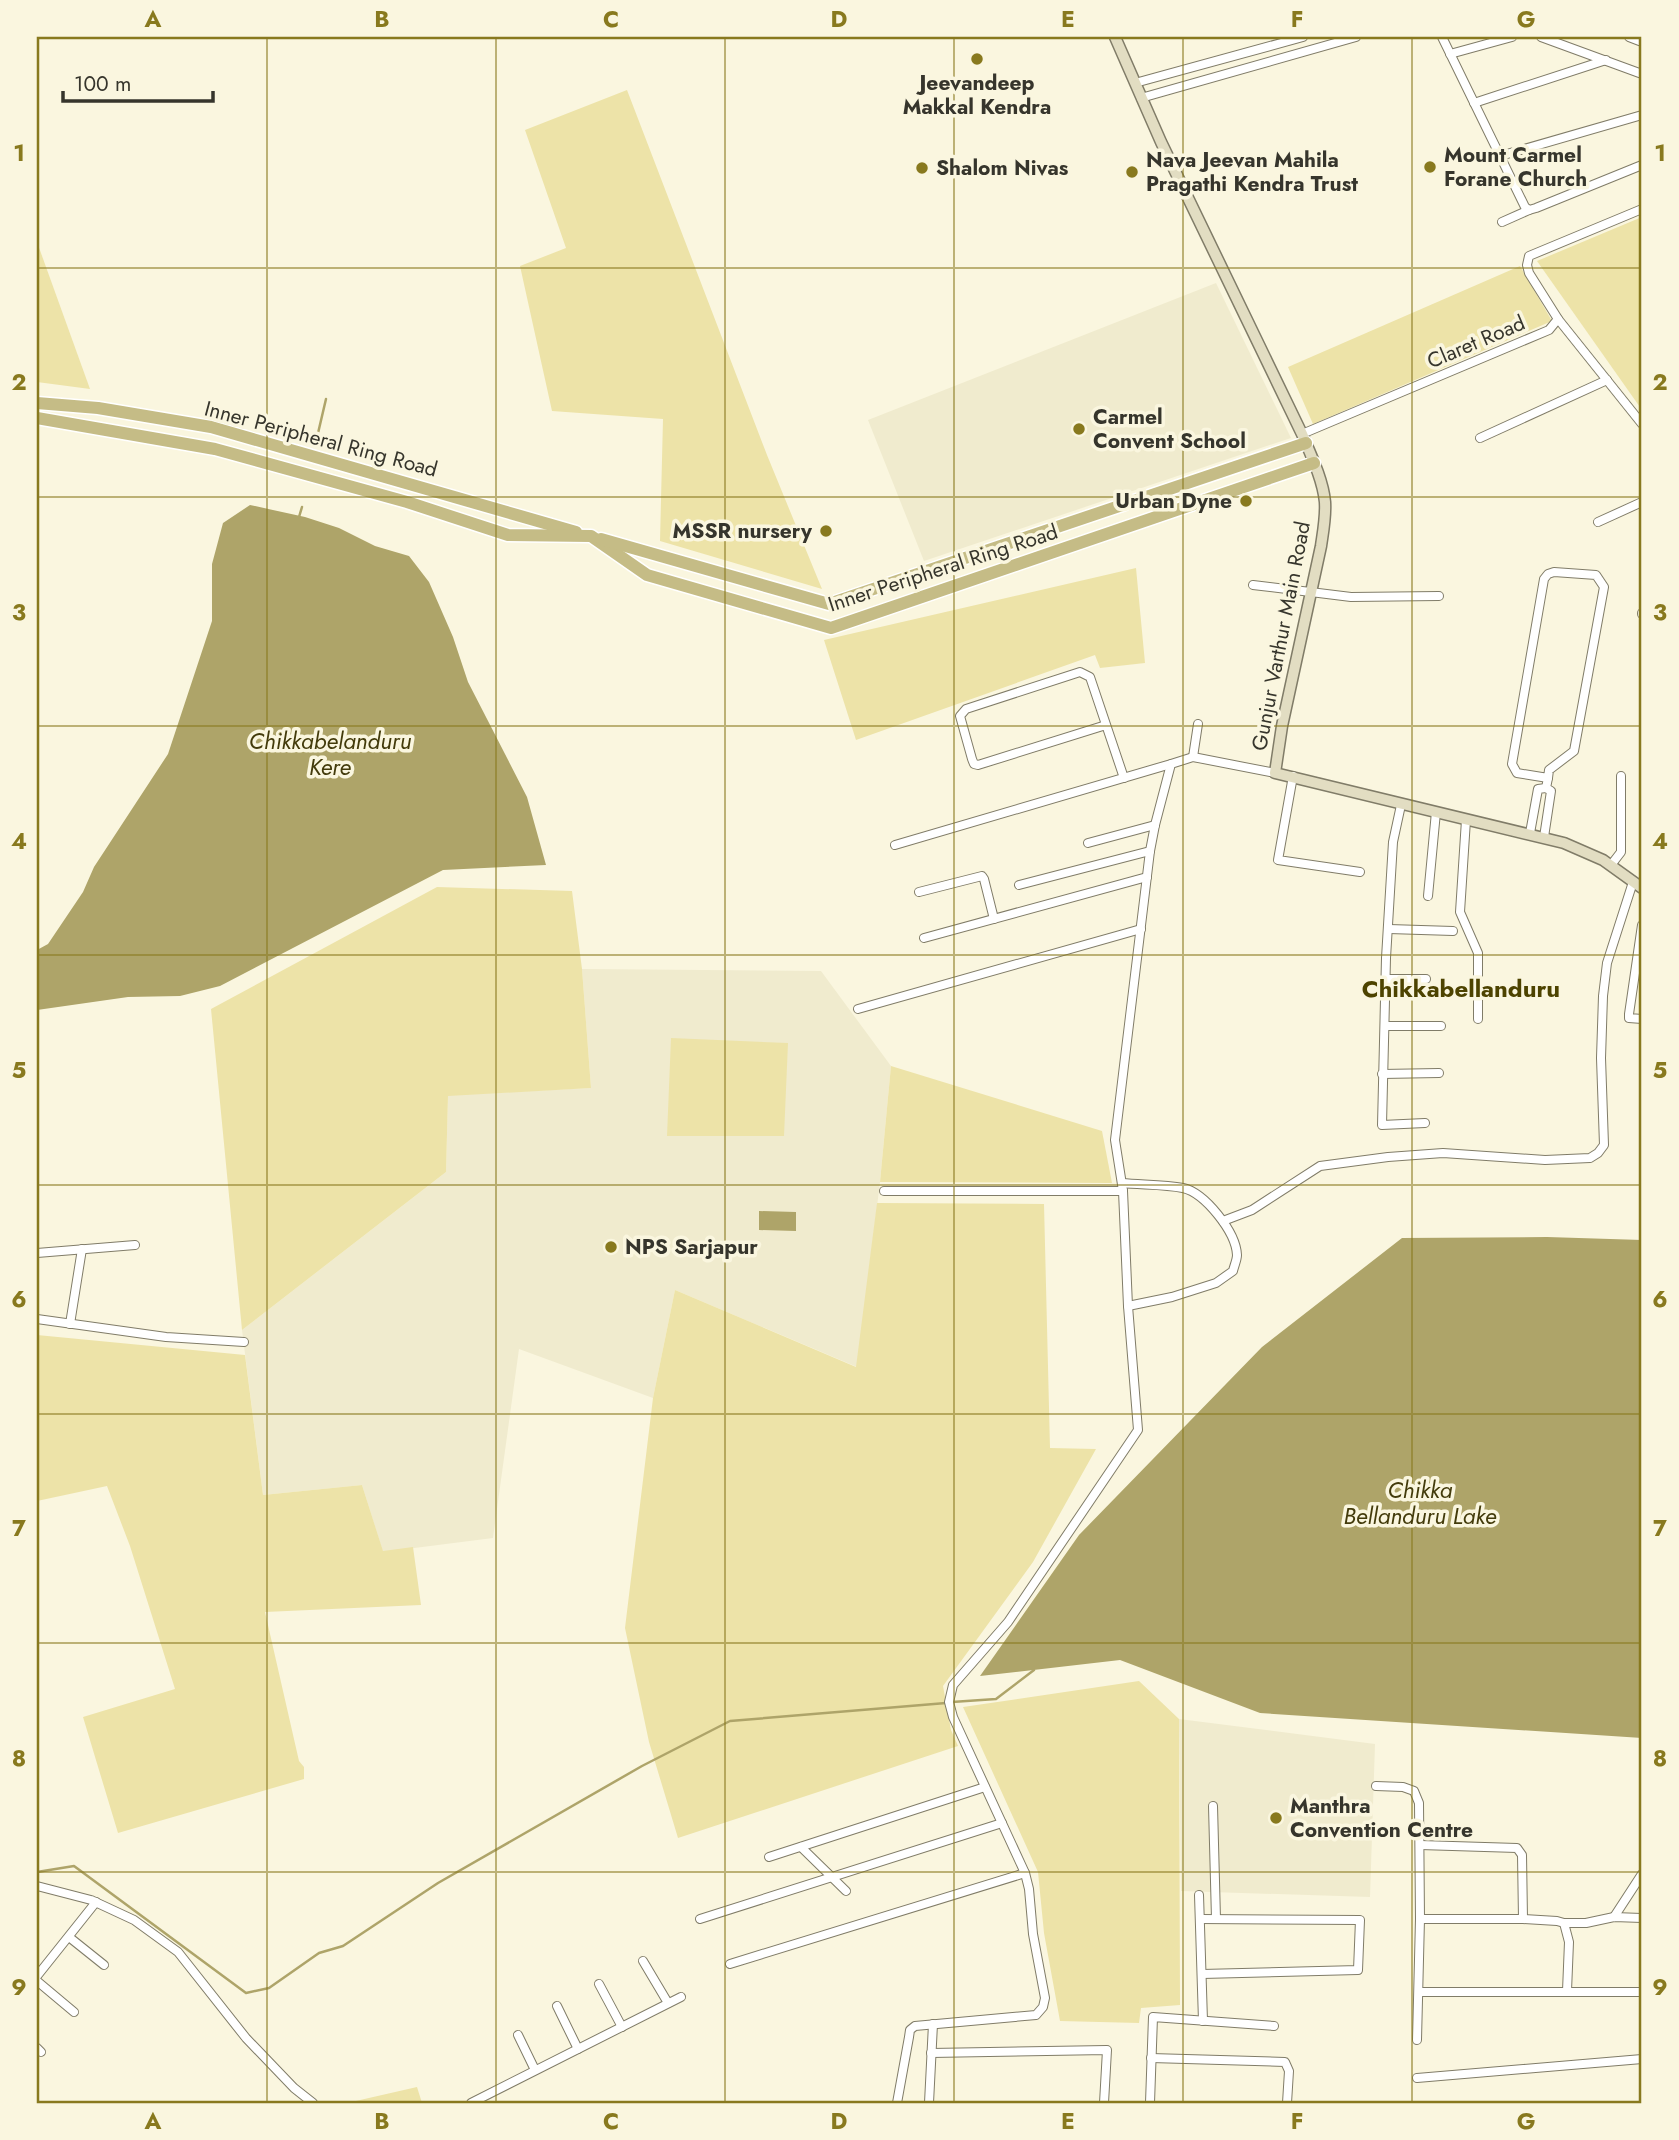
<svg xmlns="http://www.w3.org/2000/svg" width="1679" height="2140" font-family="Jost,sans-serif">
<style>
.built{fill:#f0ebce}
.green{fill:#ede3a8}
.water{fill:#aea469}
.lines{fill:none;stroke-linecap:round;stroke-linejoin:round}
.stream{stroke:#aea469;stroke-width:2.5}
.minor-casing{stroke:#807c68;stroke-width:10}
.secondary-casing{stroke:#807c68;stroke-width:13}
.primary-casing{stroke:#fff;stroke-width:15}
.minor{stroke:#fff;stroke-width:8}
.secondary{stroke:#e2ddc2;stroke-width:10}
.primary{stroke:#c5bc86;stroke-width:12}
.grid{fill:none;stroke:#88791e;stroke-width:2;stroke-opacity:0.55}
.poi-dot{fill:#88791e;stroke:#faf6df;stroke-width:2.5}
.labels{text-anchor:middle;stroke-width:7;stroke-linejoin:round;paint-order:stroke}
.poi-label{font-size:21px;font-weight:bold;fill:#36352c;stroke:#faf6df;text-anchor:start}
.street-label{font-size:21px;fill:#36352c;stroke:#faf6df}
.water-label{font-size:23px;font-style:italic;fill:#433b0b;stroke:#faf6df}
.quarter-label{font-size:24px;font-weight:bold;fill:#4d4300;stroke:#faf6df}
.neatline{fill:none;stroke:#88791e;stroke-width:2.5}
.grid-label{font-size:23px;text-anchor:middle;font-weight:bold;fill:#88791e}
</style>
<rect width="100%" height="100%" fill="#faf6df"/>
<!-- built -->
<g class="built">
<polygon points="1216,283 1291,438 924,561 868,420"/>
<polygon points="582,969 821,971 891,1066 880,1182 857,1367 675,1290 653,1398 519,1349 493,1538 383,1552 362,1485 263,1495 242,1330 446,1172 448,1095 591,1088"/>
<polygon points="1179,1719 1375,1744 1370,1897 1181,1891"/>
</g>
<!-- green -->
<g class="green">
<polygon points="627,90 767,455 822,589 660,541 663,419 552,411 520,266 566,248 525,130"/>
<polygon points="1642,217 1642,410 1537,261"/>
<polygon points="37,242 90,389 37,382"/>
<polygon points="1520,266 1552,321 1313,424 1288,367"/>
<polygon points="1136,568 1145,663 1100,668 1095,655 856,740 824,640"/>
<polygon points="437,887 572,891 582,969 591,1088 448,1096 446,1172 242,1330 211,1009"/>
<polygon points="671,1038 788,1043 784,1136 667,1136"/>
<polygon points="891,1066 1102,1131 1112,1183 880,1182"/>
<polygon points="877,1203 1044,1204 1050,1448 1096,1449 1033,1562 943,1686 951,1730 958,1746 678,1838 649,1742 625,1628 653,1398 675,1290 856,1367"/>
<polygon points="37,1335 245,1355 263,1495 362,1485 383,1551 413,1547 421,1605 265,1612 299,1761 304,1767 304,1779 118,1833 83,1717 175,1689 130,1546 107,1486 37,1501"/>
<polygon points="1139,1681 1179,1719 1180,2005 1141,2008 1139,2023 1060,2021 1044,1933 1038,1872 963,1707"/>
<polygon points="417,2087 422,2103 347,2103"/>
</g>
<!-- water -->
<g class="water">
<polygon points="250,505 305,517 339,528 375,546 409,556 429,582 453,637 468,682 527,797 546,865 443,870 220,986 180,996 128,997 37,1010 37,950 48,944 83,892 94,867 168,754 212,621 212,564 223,523"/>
<polygon points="759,1211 796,1212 796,1231 759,1230"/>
<polygon points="1547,1237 1642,1240 1642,1738 1260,1713 1120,1660 980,1676 1079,1535 1262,1347 1402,1238"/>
</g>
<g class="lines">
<!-- stream -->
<g class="stream">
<polyline points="315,446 326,399"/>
<polyline points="299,517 302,507"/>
<polyline points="952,1702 996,1699 1034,1670"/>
<polyline points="37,1872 74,1866 246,1993 269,1988 319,1953 343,1946 438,1883 642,1766 730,1721 946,1703"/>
</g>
<!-- minor casing -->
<g class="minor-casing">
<g id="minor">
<polyline points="1442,37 1525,207 1529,210 1536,208 1642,165"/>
<polyline points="1541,37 1642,74"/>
<polyline points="1629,37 1642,42"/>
<polyline points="1450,54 1512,37"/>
<polyline points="1135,83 1303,37"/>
<polyline points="1141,98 1356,37"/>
<polyline points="1474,103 1606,60"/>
<polyline points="1500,156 1642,115"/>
<polyline points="1502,222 1529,210"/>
<polyline points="1558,319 1642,424"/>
<polyline points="1302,434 1549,330 1558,319 1529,273 1527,265 1529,256 1642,209"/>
<polyline points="1480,438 1607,380"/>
<polyline points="1598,522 1642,502"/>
<polygon points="1554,572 1596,575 1604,587 1574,751 1549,770 1548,778 1517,773 1512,764 1544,579 1548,574"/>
<polyline points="1253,585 1351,597 1439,596"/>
<polyline points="1642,614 1642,613"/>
<polyline points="1106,725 978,765 974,764 972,759 960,716 966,709 1080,672 1090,677 1124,778"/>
<polyline points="1193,757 1198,724"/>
<polyline points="1293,776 1278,860 1360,872"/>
<polyline points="1401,805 1393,842 1386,958 1382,1125 1425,1123"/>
<polyline points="1466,820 1460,912 1478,953 1478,1019"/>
<polyline points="1530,833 1538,789 1546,788"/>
<polyline points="1544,837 1551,791 1546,788 1548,778"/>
<polyline points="1088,843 1155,825"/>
<polyline points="895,845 1171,764"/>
<polyline points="1611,865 1621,852 1621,776"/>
<polyline points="1019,885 1150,851"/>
<polyline points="919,892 982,876 984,879 994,919"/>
<polyline points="1428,896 1436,812"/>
<polyline points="1642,925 1629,1014 1629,1018 1642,1019"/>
<polyline points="1389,929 1453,931"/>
<polyline points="924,938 1147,877"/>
<polyline points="1387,979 1426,979"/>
<polyline points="858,1009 1141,929"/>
<polyline points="1386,1026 1441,1026"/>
<polyline points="1382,1074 1439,1073"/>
<path d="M1122 1183C1141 1185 1164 1184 1183 1188 1205 1193 1236 1232 1237 1255 1237 1260 1234 1266 1233 1271L1216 1283 1172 1297 1128 1306"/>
<polyline points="884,1191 1123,1191"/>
<polyline points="1223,1221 1252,1210 1320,1166 1388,1157 1443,1153 1545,1160 1590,1158 1598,1153 1604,1145 1601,1058 1603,996 1607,963 1633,882"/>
<polyline points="37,1253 135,1245"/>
<polyline points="37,1319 166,1337 244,1342"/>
<polyline points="70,1324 82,1249"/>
<polyline points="1376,1786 1403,1787 1414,1791 1419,1803 1420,1919 1417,2040"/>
<polyline points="1213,1806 1216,1919"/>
<polyline points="1420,1845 1517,1848 1522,1855 1523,1919"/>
<polyline points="801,1847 846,1891"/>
<polyline points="769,1857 985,1787"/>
<polyline points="37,1886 91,1900 134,1920 178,1952 246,2038 294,2088 313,2103"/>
<polyline points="1199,1895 1203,2021"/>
<polyline points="1614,1917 1642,1874"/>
<polyline points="700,1919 1002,1823"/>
<polyline points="1200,1919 1360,1920 1358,1970 1202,1974"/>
<polyline points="1420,1919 1523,1919 1557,1921 1564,1923 1586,1923 1614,1917 1642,1918"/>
<polyline points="1564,1923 1569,1942 1567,1991"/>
<polyline points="69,1937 104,1965"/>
<polyline points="643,1961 668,2003"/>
<polyline points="730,1964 1025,1873"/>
<polyline points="37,1976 96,1902"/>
<polyline points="37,1981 74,2012"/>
<polyline points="599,1984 622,2027"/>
<polyline points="1419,1992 1642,1992"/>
<polyline points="557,2006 578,2049"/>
<polyline points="518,2035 535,2070"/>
<polyline points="37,2048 41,2052"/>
<polyline points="931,2053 1107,2050 1104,2103"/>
<polyline points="1151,2058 1285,2062 1289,2071 1287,2103"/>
<polyline points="1417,2078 1642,2059"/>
<polyline points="471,2103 681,1997"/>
<polyline points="897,2103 909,2037 910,2030 915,2026 1036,2015 1043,2007 1045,1998 1033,1934 1029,1889 1025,1873 953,1717 949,1702 953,1685 1008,1622 1138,1430 1128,1306 1123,1191 1115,1140 1150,851 1155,825 1171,764 1193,757 1275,773"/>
<polyline points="929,2103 933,2024"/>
<polyline points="1150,2103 1153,2017 1274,2026"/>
</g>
</g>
<!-- secondary casing -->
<g class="secondary-casing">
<path id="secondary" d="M1115 37 1161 142 1302 434C1311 455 1323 480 1325 502 1326 517 1323 532 1321 546L1282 726 1275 773 1564 843 1603 860 1642 888"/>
</g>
<!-- primary casing -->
<g class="primary-casing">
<g id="primary">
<polyline points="37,403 98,408 211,427 576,532"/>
<polyline points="37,418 215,449 407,502 508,535 591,536 647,575 831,628 1314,463"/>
<polyline points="601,539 829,604 1306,443"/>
</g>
</g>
<!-- minor -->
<use href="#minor" class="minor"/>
<!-- secondary -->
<use href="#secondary" class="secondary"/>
<!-- primary -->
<use href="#primary" class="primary"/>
</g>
<!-- grid -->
<path class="grid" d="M267 37V2103M496 37V2103M725 37V2103M954 37V2103M1183 37V2103M1412 37V2103M37 268H1642M37 497H1642M37 726H1642M37 955H1642M37 1185H1642M37 1414H1642M37 1643H1642M37 1872H1642"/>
<!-- markers -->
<g class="poi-dot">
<circle cx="977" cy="59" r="7"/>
<circle cx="1430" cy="167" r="7"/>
<circle cx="922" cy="168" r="7"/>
<circle cx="1132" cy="172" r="7"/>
<circle cx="1079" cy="429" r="7"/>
<circle cx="1246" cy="501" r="7"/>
<circle cx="826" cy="531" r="7"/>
<circle cx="611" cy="1247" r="7"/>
<circle cx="1276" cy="1818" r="7"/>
</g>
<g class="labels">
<!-- poi labels -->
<g class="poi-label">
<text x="977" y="90" text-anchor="middle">Jeevandeep<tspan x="977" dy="24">Makkal Kendra</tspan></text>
<text x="1444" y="162">Mount Carmel<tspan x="1444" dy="24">Forane Church</tspan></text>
<text x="1146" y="167">Nava Jeevan Mahila<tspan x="1146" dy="24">Pragathi Kendra Trust</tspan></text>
<text x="936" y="175">Shalom Nivas</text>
<text x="1093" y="424">Carmel<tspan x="1093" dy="24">Convent School</tspan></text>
<text x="1232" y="508" text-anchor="end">Urban Dyne</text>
<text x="812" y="538" text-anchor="end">MSSR nursery</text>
<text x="625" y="1254">NPS Sarjapur</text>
<text x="1290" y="1813">Manthra<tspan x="1290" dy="24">Convention Centre</tspan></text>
</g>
<!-- street labels -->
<g class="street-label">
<text transform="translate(1476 342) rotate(-23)" y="7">Claret Road</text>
<text transform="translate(321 439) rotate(15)" y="7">Inner Peripheral Ring Road</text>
<text transform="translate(943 568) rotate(-18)" y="7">Inner Peripheral Ring Road</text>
<text transform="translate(1281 636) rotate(-79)" y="7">Gunjur Varthur Main Road</text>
</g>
<!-- water labels -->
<g class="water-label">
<text x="330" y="749">Chikkabelanduru<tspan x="330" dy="26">Kere</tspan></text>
<text x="1420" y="1498">Chikka<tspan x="1420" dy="26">Bellanduru Lake</tspan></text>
</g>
<!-- quarter labels -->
<g class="quarter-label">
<text x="1461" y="997">Chikkabellanduru</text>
</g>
</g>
<!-- border -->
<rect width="1679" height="2140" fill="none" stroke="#faf6df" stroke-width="77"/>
<!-- scale -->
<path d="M63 91v10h150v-10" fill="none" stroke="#36352c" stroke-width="3.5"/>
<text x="74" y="91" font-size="21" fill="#36352c" stroke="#faf6df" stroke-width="5" paint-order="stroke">100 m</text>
<rect x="38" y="38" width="1602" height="2064" class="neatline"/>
<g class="grid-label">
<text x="153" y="27">A</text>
<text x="382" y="27">B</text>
<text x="611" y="27">C</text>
<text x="839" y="27">D</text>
<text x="1068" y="27">E</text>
<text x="1297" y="27">F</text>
<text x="1526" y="27">G</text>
<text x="19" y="161">1</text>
<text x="1660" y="161">1</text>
<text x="19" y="390">2</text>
<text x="1660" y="390">2</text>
<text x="19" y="620">3</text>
<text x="1660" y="620">3</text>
<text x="19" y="849">4</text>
<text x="1660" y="849">4</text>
<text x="19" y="1078">5</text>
<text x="1660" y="1078">5</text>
<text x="19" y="1307">6</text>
<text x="1660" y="1307">6</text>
<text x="19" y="1536">7</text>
<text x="1660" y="1536">7</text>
<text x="19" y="1766">8</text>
<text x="1660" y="1766">8</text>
<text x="19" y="1995">9</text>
<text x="1660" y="1995">9</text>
<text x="153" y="2129">A</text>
<text x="382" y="2129">B</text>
<text x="611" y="2129">C</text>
<text x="839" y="2129">D</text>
<text x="1068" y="2129">E</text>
<text x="1297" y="2129">F</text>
<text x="1526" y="2129">G</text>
</g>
</svg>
